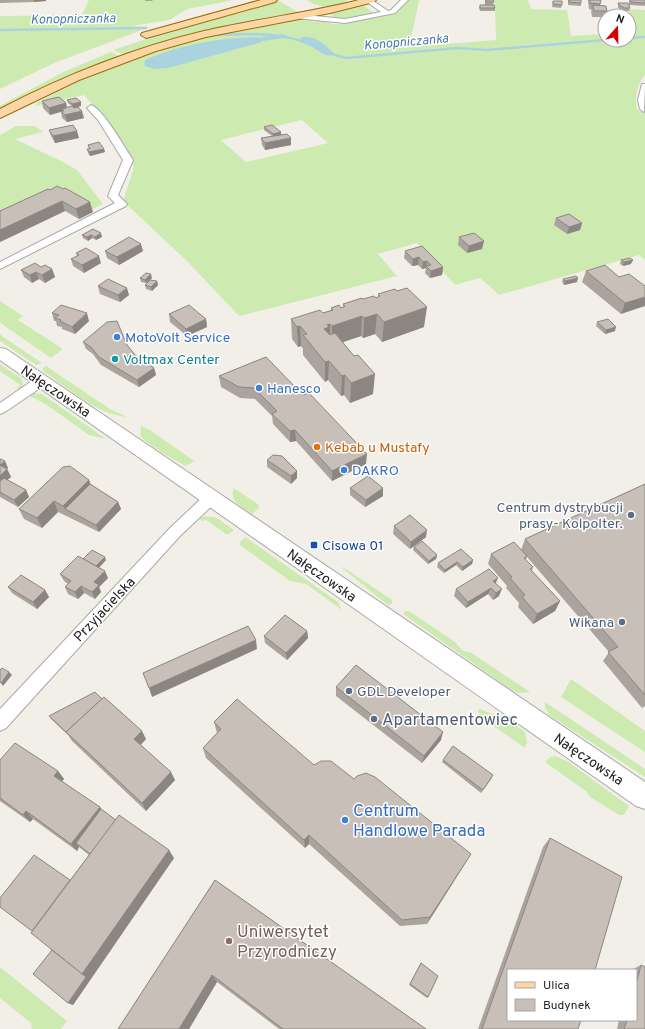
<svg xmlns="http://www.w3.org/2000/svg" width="645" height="1029" font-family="Overpass,sans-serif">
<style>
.grass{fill:#cdebb0;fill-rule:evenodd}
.water{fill:#aad3df}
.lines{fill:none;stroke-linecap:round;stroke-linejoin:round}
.stream{stroke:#aad3df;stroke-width:2.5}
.canal{fill:#aad3df;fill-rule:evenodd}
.minor-casing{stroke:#a9a9a9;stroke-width:2}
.tertiary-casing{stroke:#a9a9a9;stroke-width:2}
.primary-casing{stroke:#a06b00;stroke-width:2}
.minor{fill:#fff;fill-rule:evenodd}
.tertiary{fill:#fff;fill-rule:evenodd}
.primary{fill:#fcd6a4;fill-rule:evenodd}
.wall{fill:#aba49e}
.shaded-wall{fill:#8b8681}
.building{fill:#c7bfb8;stroke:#8b8681}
.shop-dot{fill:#3f7fe0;stroke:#fff;stroke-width:1.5}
.culture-dot{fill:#0f9aa8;stroke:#fff;stroke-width:1.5}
.food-dot{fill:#e8710a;stroke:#fff;stroke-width:1.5}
.service-dot{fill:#5c6f8a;stroke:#fff;stroke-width:1.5}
.transit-dot{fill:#1a4fb4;stroke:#fff;stroke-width:1.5}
.education-dot{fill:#8d6e63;stroke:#fff;stroke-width:1.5}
.labels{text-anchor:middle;stroke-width:3;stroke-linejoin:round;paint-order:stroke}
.far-water-label{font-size:13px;font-style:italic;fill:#4a7aab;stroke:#fff}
.shop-label{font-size:14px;fill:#366cbe;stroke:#fff;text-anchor:start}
.culture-label{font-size:14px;fill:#0d838f;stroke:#fff;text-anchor:start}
.street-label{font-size:14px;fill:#222;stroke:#fff}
.food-label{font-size:14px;fill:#c56008;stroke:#fff;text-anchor:start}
.service-label{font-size:14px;fill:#4e5e75;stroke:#fff;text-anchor:end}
.transit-label{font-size:14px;fill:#164399;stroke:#fff;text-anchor:start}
.near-service-label{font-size:17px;fill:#4e5e75;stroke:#fff;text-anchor:start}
.near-shop-label{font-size:17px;fill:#366cbe;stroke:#fff;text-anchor:start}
.near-education-label{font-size:17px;fill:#785e54;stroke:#fff;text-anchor:start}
</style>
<rect width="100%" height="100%" fill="#f2efe9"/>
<!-- grass -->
<g class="grass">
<polygon points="89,0 234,0 187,9 169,20 132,26 150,27 54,63 0,89 0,16 82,15"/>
<polygon points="278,0 298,12 251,20 175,38 124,55 113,50 170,31"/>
<path d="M307 0H348C338 8 317 9 307 0Z"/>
<path d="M408 0H421L419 1 409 47 496 40 495 11 492 0H528L531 9 567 10 571 36 605 34V40H629V32H631L628 9 645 10V75C636 85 635 98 637 110L645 112V260L639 255 499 295 480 278 455 285 417 243 378 254 397 276 239 316 188 262 123 201 134 167C122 139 104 117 84 95L35 106 37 103 76 82 130 61 131 59 205 37 295 20 305 19 315 22 317 21 315 20 333 24H343L353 21 395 14ZM302 120 328 143 246 162 221 140Z"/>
<polygon points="358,5 364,6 375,14 340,20 328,13"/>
<polygon points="111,52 120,56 91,67 0,112 0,106 63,72"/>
<polygon points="16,126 35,126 43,132 15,139 63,162 77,170 103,204 93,209 54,188 0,213 0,135"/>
<polygon points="0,301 23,316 18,320 63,349 51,358 6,327 0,322"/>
<polygon points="0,334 2,336 42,363 36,365 0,341"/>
<polygon points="0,364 22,379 23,384 20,390 17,388 20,385 0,371"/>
<path d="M46 366 110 409 127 417C97 415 67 387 43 371V368Z"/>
<polygon points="34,393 42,394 106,439 89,435 47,405 28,395"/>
<path d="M141 426 150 430 194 461 186 466C178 462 144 443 141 436 140 433 141 429 141 426Z"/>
<path d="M234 488 259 505V508L252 514C243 508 228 501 234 488Z"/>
<polygon points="206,516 217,518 234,530 229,534 226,534 206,520 202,521 199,518"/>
<polygon points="245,537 338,602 342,610 306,584 290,581 240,545 240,542"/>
<polygon points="343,567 392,600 392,603 389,606 342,568"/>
<polygon points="405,611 409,611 455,642 463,651 470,652 530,692 519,693 513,691 403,614"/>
<polygon points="571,679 645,731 645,752 561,697"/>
<polygon points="545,702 645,769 645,777 549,715 545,708"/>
<polygon points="480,709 508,720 525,732 527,742 525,748 479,716 478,711"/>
<polygon points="555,756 567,761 629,806 624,815 619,815 590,797 586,791 545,762 550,757"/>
<polygon points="0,967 67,1021 61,1029 32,1029 31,1023 0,998"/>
</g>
<!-- water -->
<g class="water">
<path d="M254 37 261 38 262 42 168 68 155 69 145 66 144 62 147 59C181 45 217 38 254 37Z"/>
<path d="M302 37C315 35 325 45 335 54 326 61 310 43 300 40Z"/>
</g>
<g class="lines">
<!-- stream -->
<g class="stream">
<polyline points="0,30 146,28"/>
<path d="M213 35C247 34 280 31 312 45"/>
<polyline points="629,38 645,37"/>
<polyline points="328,53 346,58 458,48 487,50 605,40"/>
</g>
<!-- canal -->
<polygon class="canal" points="283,34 287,36 286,38 262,41 258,39 262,37"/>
<!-- minor casing -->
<g class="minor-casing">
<g id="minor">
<polygon points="366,0 372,0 388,11 391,10 401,0 408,0 395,13 345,23 295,18 292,16 295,14 345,19 381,12 367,2"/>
<polygon points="642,84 645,84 644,112 640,109 638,100"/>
<path d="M91 105C103 109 125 148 133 160L118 195 127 204 126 206 0 269V262L115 203 108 196 123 160 98 120 87 108Z"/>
<polygon points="41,377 46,378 47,381 46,384 5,412 0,414 0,403 36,378"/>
<polygon points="211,492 216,494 218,498 216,502 180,536 6,728 0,731 0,709 170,528 206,494"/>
</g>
</g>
<!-- tertiary casing -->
<g class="tertiary-casing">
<polygon id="tertiary" points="0,348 6,349 645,782 645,809 636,806 0,360"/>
</g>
<!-- primary casing -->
<g class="primary-casing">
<g id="primary">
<polygon points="261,0 277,0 275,2 150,37 146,38 141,35 142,33"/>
<path d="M359 0H376L374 2 330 13 206 37 156 51 79 80 0 118V109C65 75 133 48 204 31 255 19 308 13 359 0Z"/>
</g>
</g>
<!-- minor -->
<use href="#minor" class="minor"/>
<!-- tertiary -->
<use href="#tertiary" class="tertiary"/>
<!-- primary -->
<use href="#primary" class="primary"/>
</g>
<!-- wall -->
<g class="wall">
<polygon points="0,0 46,0 46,1 34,2 0,3"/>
<polygon points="145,0 153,0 152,1 145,1"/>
<polygon points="480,0 493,0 493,5 495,8 495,11 480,11 479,8 480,5 485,5 485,0"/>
<polygon points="568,0 581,0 581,6 568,5"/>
<polygon points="588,0 601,0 600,6 607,11 606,16 605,16 605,17 592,17 591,11 592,10 589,9"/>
<polygon points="630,0 645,0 645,6 629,5 629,2"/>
<polygon points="553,1 562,5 561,8 552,7"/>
<polygon points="618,3 630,8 629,11 623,11 618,8"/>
<polygon points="67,100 81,106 74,108 84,118 67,122 62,118 61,112 50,115 43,108 42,101 66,103 67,108 72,106 68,103"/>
<polygon points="264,127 281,132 281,135 291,145 265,150 262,145 261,138 272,136 264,130"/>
<polygon points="49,130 79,138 55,143 51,136"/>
<polygon points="88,145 104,149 105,152 90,156 88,153 87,149 89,149"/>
<polygon points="48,189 93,212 79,219 65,211 0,242 0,211"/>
<polygon points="556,218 582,223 580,230 567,234 554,225"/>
<polygon points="93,229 102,237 96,240 92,238 88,241 83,238 82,235"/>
<polygon points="459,237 482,249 467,253 458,245"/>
<polygon points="105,251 143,251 119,265 107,258"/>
<polygon points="405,251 443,267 442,275 430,278 425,273 426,268 422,269 418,265 412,266 404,258"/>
<polygon points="76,253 101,263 84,273 73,266 71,259 77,256"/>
<polygon points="621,260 631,264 623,266 620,264"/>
<polygon points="41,267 52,269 55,277 45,283 39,279 32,283 24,277 21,270"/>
<polygon points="586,271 619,277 645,286 621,314 582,282"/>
<polygon points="140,278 152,278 146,283 141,282"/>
<polygon points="563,279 577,282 564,285 562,282"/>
<polygon points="157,281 158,285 152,291 146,289 145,285"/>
<polygon points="98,286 129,295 120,302 100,294"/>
<polygon points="378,294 424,327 382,342 375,334 363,338 361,336 342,342 373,394 350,403 344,395 341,396 328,380 325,382 303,355 303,349 301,346 298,347 292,339 291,319 323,313 331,310 331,308 341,308 343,307 343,304 378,297"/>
<polygon points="52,313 89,321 75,334 62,329 62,327 57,326 56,321 54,321"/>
<polygon points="169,314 206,319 207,327 187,336 170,322"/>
<polygon points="597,322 615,331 605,334 596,326"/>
<polygon points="83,342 127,345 136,356 154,368 156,375 139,387 101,365 93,354 86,349"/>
<polygon points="266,357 366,464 332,481 296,441 290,442 273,424 272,416 255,399 240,398 221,387 219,376"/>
<polygon points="0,459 8,468 7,469 11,477 7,480 26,490 29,497 18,507 0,497"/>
<polygon points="267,460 297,471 297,478 291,484 267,467"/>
<polygon points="89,480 90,484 118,502 121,509 99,532 58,512 42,528 24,519 19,509"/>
<polygon points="645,484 645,706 642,708 603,661 609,652 521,550 525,539"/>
<polygon points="350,488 383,488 383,496 365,507 350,495"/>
<polygon points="394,526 426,537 410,549 393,534"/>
<polygon points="414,547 437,555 436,559 428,564 413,550"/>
<polygon points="491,554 527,556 526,560 533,567 532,571 560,601 555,611 533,624 518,607 519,603 506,588 507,586 488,564"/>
<polygon points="83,559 106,560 99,567 108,578 99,587 101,592 95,599 84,593 78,599 68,594 65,587 68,584 64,581 60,574"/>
<polygon points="473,560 472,564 462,571 456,565 444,573 437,567 438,563"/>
<polygon points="496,583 499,596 493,600 488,594 466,608 454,596 456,589"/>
<polygon points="8,587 45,590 49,597 37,609 12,593"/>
<polygon points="307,631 308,638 287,660 265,643 264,636"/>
<polygon points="336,687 441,740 422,763 336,696"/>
<polygon points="49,716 146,739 141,745 175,780 146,811 72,741 68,735 51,719"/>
<polygon points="214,722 314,765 354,779 471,854 466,862 427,924 400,926 309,844 305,848 206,758 203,748 217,733"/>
<polygon points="0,760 58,771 64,779 62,781 116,820 174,858 73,1005 68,1003 52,950 70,880 89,855 79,847 77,851 33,819 30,822 0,801"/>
<polygon points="443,760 492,778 481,793 442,762"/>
<polygon points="550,838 578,1029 478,1029 543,847"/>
<polygon points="215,880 426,1029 279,1029 217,982 189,1029 118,1029"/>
<polygon points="421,963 428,997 427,998 409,985"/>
<polygon points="641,965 645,1029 617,1029 619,1020 636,1020 636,970 633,970 633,969"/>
</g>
<!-- shaded-wall -->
<g class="shaded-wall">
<polygon points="34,0 46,0 46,1 34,2"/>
<polygon points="81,102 81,106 73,108 72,104"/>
<polygon points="66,103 67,110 62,109 63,111 50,115 49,108"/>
<polygon points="82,111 84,118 67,122 65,115"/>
<polygon points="77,131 79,138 55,143 53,136"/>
<polygon points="281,132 281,135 273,137 273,134"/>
<polygon points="291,138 291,145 265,150 265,143"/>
<polygon points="104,149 105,152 90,156 89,152"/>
<polygon points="62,201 65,211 0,242 0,230"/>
<polygon points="90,202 93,212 79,219 76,209"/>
<polygon points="582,223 580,230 567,234 569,227"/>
<polygon points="101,233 102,237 96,240 95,237"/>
<polygon points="91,235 92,238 88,241 87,237"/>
<polygon points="484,241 482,249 467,253 469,246"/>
<polygon points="141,244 143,251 119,265 117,257"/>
<polygon points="99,256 101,263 84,273 82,265"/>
<polygon points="419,257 418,265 412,266 413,259"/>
<polygon points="633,260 631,264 623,266 624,262"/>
<polygon points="427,261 426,268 422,269 423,262"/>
<polygon points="443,267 442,275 430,278 431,271"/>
<polygon points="52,269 55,277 45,283 42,275"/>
<polygon points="36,272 39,279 32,283 30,275"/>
<polygon points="151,274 152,278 146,283 145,280"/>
<polygon points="578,278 577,282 564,285 565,281"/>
<polygon points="157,281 158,285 152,291 151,287"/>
<polygon points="127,288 129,295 120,302 118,295"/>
<polygon points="645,297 645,306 621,314 625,303"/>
<polygon points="427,307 424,327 382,342 384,322"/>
<polygon points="87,313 89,321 75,334 72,327"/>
<polygon points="377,314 375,334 363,338 364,318"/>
<polygon points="362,316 361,336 332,346 332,326"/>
<polygon points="206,319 207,327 187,336 186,329"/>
<polygon points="330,324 330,344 324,329 327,325"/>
<polygon points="300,326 301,346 298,347 297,327"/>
<polygon points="616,327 615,331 605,334 606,330"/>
<polygon points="329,361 328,380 325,382 325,362"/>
<polygon points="154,368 156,375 139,387 137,380"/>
<polygon points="375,374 373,394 350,403 351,383"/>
<polygon points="345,375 344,395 341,396 342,376"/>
<polygon points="295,430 296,441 290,442 290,431"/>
<polygon points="367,454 366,464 332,481 332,471"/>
<polygon points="5,461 8,468 3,473 0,465"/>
<polygon points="7,469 11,477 0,486 0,476"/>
<polygon points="297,471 297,478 291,484 291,476"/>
<polygon points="89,480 93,491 65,509 63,506"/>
<polygon points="383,488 383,496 365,507 366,500"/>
<polygon points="26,490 29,497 18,507 14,500"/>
<polygon points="54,501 58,512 42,528 37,518"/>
<polygon points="118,502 121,509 99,532 96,525"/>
<polygon points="427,530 426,537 410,549 411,542"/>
<polygon points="437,555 436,559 428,564 429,561"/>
<polygon points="105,557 106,560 96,571 95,567"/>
<polygon points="473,560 472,564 462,571 463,567"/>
<polygon points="457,562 456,565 444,573 445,570"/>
<polygon points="105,571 108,578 99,587 101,592 95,599 92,592 94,582"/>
<polygon points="498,578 495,585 493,581"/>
<polygon points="81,586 84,593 78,599 75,592"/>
<polygon points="491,588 488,594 466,608 468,602"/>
<polygon points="502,589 499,596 493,600 496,593"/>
<polygon points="45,590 49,597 37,609 33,602"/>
<polygon points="560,601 555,611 533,624 537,614"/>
<polygon points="307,631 308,638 287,660 286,653"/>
<polygon points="256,640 257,649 152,697 149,688"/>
<polygon points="9,672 12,675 3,686 1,683"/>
<polygon points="142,731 146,739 138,747 134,739"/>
<polygon points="443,732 441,740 422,763 424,756"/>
<polygon points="58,771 64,779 60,783 54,776"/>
<polygon points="171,772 175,780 146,811 142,803"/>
<polygon points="100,807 105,814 76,843 79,847 77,851 71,844"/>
<polygon points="26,811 33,819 30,822 23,815"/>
<polygon points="309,835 309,844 305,848 304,840"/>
<polygon points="169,850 174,858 73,1005 68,1003 82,974"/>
<polygon points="471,854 466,862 427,924 430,917"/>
<polygon points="212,975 217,982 189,1029 179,1029"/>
</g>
<!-- building -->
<g class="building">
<polygon points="486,0 493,0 494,2 486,2"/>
<polygon points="569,0 581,0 581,3 569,2"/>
<polygon points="590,0 601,0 600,4 590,3"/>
<polygon points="630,0 645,0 645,3 630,2"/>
<polygon points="553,1 562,1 562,5 553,4"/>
<polygon points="618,3 628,3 630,8 624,8 619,5"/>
<polygon points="480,5 494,5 495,8 480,8"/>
<polygon points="593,5 606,6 607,11 594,11"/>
<polygon points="59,97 66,103 49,108 42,101"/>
<polygon points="76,98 81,102 72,104 67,100"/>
<polygon points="72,106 74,108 78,107 82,111 65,115 61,111 64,111 62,109"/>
<polygon points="73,125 77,131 53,136 49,130"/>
<polygon points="272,125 281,132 273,134 264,127"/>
<polygon points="287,134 291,138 265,143 261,138"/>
<polygon points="99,142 104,149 89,152 87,149 90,149 88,145"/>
<polygon points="57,186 63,189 65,188 90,202 76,209 62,201 0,230 0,211 48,189 50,190"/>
<polygon points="569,214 582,223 569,227 556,218"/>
<polygon points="93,229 101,233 95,237 91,235 87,237 82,235"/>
<polygon points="474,233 484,241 469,246 459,237"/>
<polygon points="129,237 141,244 117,257 105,251"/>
<polygon points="422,246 443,267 431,271 426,266 431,265 427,261 423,262 419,257 413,259 405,251"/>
<polygon points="86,248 99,256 82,265 71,259 79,255 76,253"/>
<polygon points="630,258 633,260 624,262 621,260"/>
<polygon points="35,263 41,267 45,265 52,269 42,275 36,272 30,275 21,270"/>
<polygon points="605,265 619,277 629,274 645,286 645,297 625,303 586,271"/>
<polygon points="146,273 151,274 145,280 140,278"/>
<polygon points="576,276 578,278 565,281 563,279"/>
<polygon points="108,279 127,288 118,295 98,286"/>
<polygon points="150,280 157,281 151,287 145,285"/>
<polygon points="407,288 427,307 384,322 377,314 364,318 362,316 332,326 330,324 327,325 329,327 324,329 330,335 335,333 354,356 358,355 375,374 351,383 345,375 342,376 329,361 325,362 303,335 307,334 300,326 297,327 291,319 320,310 323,313 333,310 331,308 339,305 341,308 345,306 343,304 362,298 363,299 374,296 376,298 380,296 378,294 395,289 397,291"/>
<polygon points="61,305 87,313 72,327 60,321 61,320 55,318 59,315 52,313"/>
<polygon points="189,305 206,319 186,329 169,314"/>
<polygon points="608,319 616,327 606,330 597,322"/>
<polygon points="117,321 127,345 136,356 154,368 137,380 99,357 91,347 83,342 107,322"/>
<polygon points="266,357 303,395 309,393 367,454 332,471 295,430 290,431 272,414 277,411 254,388 239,387 219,376"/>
<polygon points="273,455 282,456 297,471 291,476 267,460"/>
<polygon points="0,459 5,461 0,465"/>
<polygon points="0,465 7,469 0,476"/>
<polygon points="70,466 89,480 63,506 54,501 37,518 19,509 63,467"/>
<polygon points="368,476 383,488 366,500 350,488"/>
<polygon points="4,478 26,490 14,500 0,492 0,481"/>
<polygon points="90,484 118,502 96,525 65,509"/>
<polygon points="645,484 645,695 608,652 618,647 525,539"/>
<polygon points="410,515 427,530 411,542 394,526"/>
<polygon points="422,541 437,555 429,561 414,547"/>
<polygon points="514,542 527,556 524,558 533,567 530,569 560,601 537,614 522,597 525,595 510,578 512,577 491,554"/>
<polygon points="461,549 473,560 463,567 457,562 445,570 438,563"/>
<polygon points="92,550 105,557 96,566 83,559"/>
<polygon points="78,556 105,571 94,582 99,585 92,592 81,586 75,592 65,587 71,581 60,574"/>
<polygon points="489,569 498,578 493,581 502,589 496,593 491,588 468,602 456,589"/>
<polygon points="21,575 45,590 33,602 8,587"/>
<polygon points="285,615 307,631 286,653 264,636"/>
<polygon points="248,626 256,640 149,688 143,673"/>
<polygon points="356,665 443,732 424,756 336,687"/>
<polygon points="2,668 9,672 1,683 0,682 0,670"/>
<polygon points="95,692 102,699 66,732 49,716"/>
<polygon points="104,697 142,731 134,739 171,772 142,803 66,732"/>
<polygon points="237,699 314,765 321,761 331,761 354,779 357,776 366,773 375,777 471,854 430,917 402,920 309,835 304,840 203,748 221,729 214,722"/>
<polygon points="15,743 58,771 54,776 100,807 71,844 26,811 23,815 0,798 0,760"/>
<polygon points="453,746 493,775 483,790 443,760"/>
<polygon points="101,809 116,820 90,854 76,843"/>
<polygon points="119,815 169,850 82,974 31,933"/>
<polygon points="550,838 622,877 595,970 508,970 508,1020 581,1020 578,1029 482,1029"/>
<polygon points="34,855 70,880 32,931 0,907 0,898"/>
<polygon points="215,880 426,1029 283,1029 212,975 179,1029 118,1029"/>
<polygon points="52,950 86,977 68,1003 33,974"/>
<polygon points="421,963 438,976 428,997 410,984"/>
<polygon points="641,965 645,967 645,1029 624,1029 627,1020 636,1020 636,985"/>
</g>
<!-- markers -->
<g class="shop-dot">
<circle cx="117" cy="337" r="4"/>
<circle cx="259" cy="388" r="4"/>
<circle cx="344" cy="470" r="4"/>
<circle cx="345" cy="820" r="4"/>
</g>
<circle class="culture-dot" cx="115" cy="359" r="4"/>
<circle class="food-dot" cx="317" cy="447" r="4"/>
<g class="service-dot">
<circle cx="631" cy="515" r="4"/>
<circle cx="622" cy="622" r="4"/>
<circle cx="349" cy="691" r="4"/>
<circle cx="374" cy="719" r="4"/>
</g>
<rect class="transit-dot" x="310" y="541" width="8" height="8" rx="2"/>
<circle class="education-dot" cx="229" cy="941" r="4"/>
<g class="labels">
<!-- far-water labels -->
<g class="far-water-label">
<text transform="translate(73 18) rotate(-1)" y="5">Konopniczanka</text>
<text transform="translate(406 41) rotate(-5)" y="5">Konopniczanka</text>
</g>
<!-- shop labels -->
<g class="shop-label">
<text x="125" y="342">MotoVolt Service</text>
<text x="267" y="393">Hanesco</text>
<text x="352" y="475">DAKRO</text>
</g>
<!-- culture labels -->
<g class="culture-label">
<text x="123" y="364">Voltmax Center</text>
</g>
<!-- street labels -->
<g class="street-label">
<text transform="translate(56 391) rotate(34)" y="5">Nałęczowska</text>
<text transform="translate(322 575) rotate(35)" y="5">Nałęczowska</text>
<text transform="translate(104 609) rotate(-47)" y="5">Przyjacielska</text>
<text transform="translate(589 759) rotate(34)" y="5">Nałęczowska</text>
</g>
<!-- food labels -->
<g class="food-label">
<text x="325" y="452">Kebab u Mustafy</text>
</g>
<!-- service labels -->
<g class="service-label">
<text x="623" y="512">Centrum dystrybucji<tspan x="623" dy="16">prasy- Kolpolter.</tspan></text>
<text x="614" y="627">Wikana</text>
<text x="357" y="696" text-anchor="start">GDL Developer</text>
</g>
<!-- transit labels -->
<g class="transit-label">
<text x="322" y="550">Cisowa 01</text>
</g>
<!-- near-service labels -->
<g class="near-service-label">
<text x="382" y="725">Apartamentowiec</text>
</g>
<!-- near-shop labels -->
<g class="near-shop-label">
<text x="353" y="816">Centrum<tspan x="353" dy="20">Handlowe Parada</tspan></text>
</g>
<!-- near-education labels -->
<g class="near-education-label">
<text x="237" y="937">Uniwersytet<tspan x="237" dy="20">Przyrodniczy</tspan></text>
</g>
</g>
<!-- legend -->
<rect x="507" y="969" width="130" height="52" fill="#ffffff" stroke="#a7a7a7"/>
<rect x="515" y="982" width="20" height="6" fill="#fcd6a4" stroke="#a7a7a7"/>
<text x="543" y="989" font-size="12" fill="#222222">Ulica</text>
<rect x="515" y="999" width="20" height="12" fill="#c7bfb8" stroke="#a7a7a7"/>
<text x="543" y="1009" font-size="12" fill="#222222">Budynek</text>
<!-- north arrow -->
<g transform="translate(617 28) rotate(20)"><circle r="19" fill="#ffffff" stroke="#a7a7a7"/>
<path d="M0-3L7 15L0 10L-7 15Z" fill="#d40000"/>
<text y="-6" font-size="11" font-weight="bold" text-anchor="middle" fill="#222222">N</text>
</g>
</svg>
